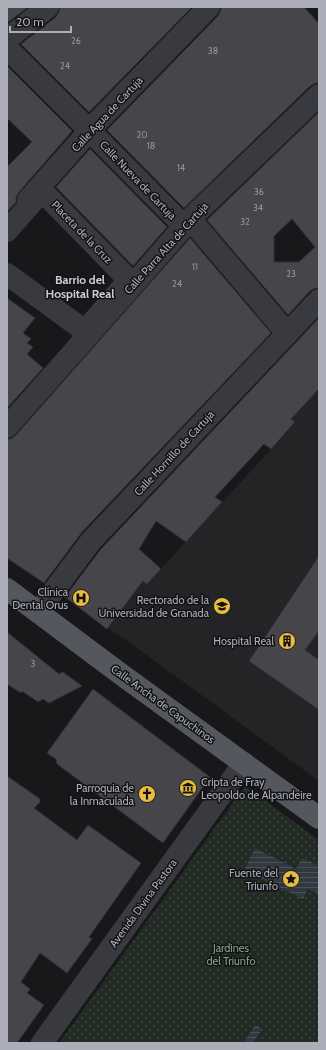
<svg xmlns="http://www.w3.org/2000/svg" width="326" height="1050" font-family="Cabin,sans-serif">
<style>
.built{fill:#242427}
.park{fill:url(#park-dots)}
.water{fill:url(#water-rules)}
.building{fill:#45454a;stroke:#323236;fill-rule:evenodd}
.lines{fill:none;stroke-linecap:round;stroke-linejoin:round}
.minor{stroke:#393a3f;stroke-width:22}
.major{stroke:#55575e;stroke-width:22}
.labels{text-anchor:middle;stroke-width:3;stroke-linejoin:round;paint-order:stroke}
.number-label{font-size:9px;fill:#92949d}
.street-label{font-size:11px;fill:#abaeb9;stroke:#131315}
.poi-label{font-size:11px;fill:#abaeb9;stroke:#131315;text-anchor:end}
.park-label{font-size:11px;fill:#83a387;stroke:#131315}
.neighbourhood-label{font-size:12px;font-weight:bold;fill:#ccced5;stroke:#131315}
</style>
<defs>
<pattern id="park-dots" width="8" height="8" patternUnits="userSpaceOnUse"><rect width="8" height="8" fill="#222a24"/><path d="M2 2h.1M6 6h.1" fill="none" stroke="#3f4642" stroke-width="1.8" stroke-linecap="round"/></pattern>
<pattern id="water-rules" width="6" height="5" patternUnits="userSpaceOnUse"><rect width="6" height="5" fill="#31383f"/><path d="M0 2.5h6" fill="none" stroke="#4c5259"/></pattern>
</defs>
<rect width="100%" height="100%" fill="#18181a"/>
<!-- built -->
<polygon class="built" points="319,390 319,781 140,650 108,628 144,581 148,583 296,422 292,418"/>
<!-- park -->
<polygon class="park" points="245,786 319,840 319,1043 59,1043"/>
<!-- water -->
<g class="water">
<polygon points="255,848 296,869 302,858 319,866 319,894 308,889 303,899 244,870"/>
<polygon points="255,1025 262,1029 253,1043 244,1043"/>
</g>
<!-- building -->
<g class="building">
<polygon points="7,7 28,7 7,23"/>
<polygon points="60,7 192,7 89,112 21,44 56,17 59,12"/>
<polygon points="221,7 304,7 319,24 319,83 316,83 310,86 184,208 107,130 218,16 221,10"/>
<polygon points="7,66 72,131 19,192 16,197 16,202 7,212 7,167 32,142 7,118"/>
<path d="M319 112V288H315L310 291 288 315 207 220ZM292 219 315 247 299 262H274V236Z"/>
<polygon points="90,149 167,227 133,266 56,187"/>
<polygon points="190,238 271,333 82,532 44,583 7,558 7,439 11,439 16,435"/>
<polygon points="7,298 35,318 23,333 31,339 27,343 33,347 27,354 43,368 7,408"/>
<polygon points="319,318 319,389 291,419 295,422 271,449 264,444 215,497 222,502 186,542 156,521 139,549 161,569 147,584 143,581 107,629 65,597 101,549"/>
<polygon points="319,556 319,631 305,650 319,660 319,710 249,661"/>
<polygon points="7,632 59,674 63,672 82,686 49,703 43,699 38,702 22,691 21,693 7,684"/>
<polygon points="93,689 210,777 163,843 57,764 56,759 47,753"/>
<polygon points="7,776 40,799 40,802 34,808 77,840 88,825 141,863 89,937 92,939 67,973 40,953 21,982 30,989 27,993 44,1005 17,1043 7,1043"/>
</g>
<g class="lines">
<!-- minor -->
<g class="minor">
<polyline points="7,39 48,7"/>
<polyline points="7,48 90,131 184,226"/>
<polyline points="28,200 99,120 209,7"/>
<polyline points="190,219 287,333"/>
<polyline points="7,231 42,191 129,280 85,331 7,274"/>
<polyline points="7,427 132,286 193,216 319,95"/>
<polyline points="38,612 91,541 319,300"/>
<polyline points="42,1043 244,763"/>
</g>
<!-- major -->
<polyline class="major" points="7,589 122,675 319,818"/>
</g>
<!-- icons -->
<defs>
<g id="hospital-disc" transform="scale(0.9)"><circle r="9.5" fill="#e8bc41" stroke="#131315"/><path d="M-5-5h3v3.5h4V-5h3V5h-3V1.5h-4V5h-3Z" fill="#111"/></g>
<g id="university-disc" transform="scale(0.9)"><circle r="9.5" fill="#e8bc41" stroke="#131315"/><path d="M0-5L7-2L0 1L-7-2ZM-4 1L0 2.5L4 1V4Q0 6-4 4Z" fill="#111"/></g>
<g id="building-disc" transform="scale(0.9)"><circle r="9.5" fill="#e8bc41" stroke="#131315"/><path d="M-4-6H4V6H1V3H-1V6H-4ZM-2.5-4.3h1.7v1.8h-1.7ZM.8-4.3h1.7v1.8H.8ZM-2.5-1h1.7V.8h-1.7ZM.8-1h1.7V.8H.8Z" fill="#111"/></g>
<g id="museum-disc" transform="scale(0.9)"><circle r="9.5" fill="#e8bc41" stroke="#131315"/><path d="M0-6L6-3V-2H-6V-3ZM-5-1h2V3h-2ZM-1-1h2V3h-2ZM3-1h2V3H3ZM-6 4H6V6H-6Z" fill="#111"/></g>
<g id="church-disc" transform="scale(0.9)"><circle r="9.5" fill="#e8bc41" stroke="#131315"/><path d="M-1.2-6h2.4v3.5h3.3v2.4h-3.3V6h-2.4V-.1h-3.3v-2.4h3.3Z" fill="#111"/></g>
<g id="sight-disc" transform="scale(0.9)"><circle r="9.5" fill="#e8bc41" stroke="#131315"/><path d="M0-6L1.8-2.2L6-1.7L2.9 1.2L3.7 5.4L0 3.3L-3.7 5.4L-2.9 1.2L-6-1.7L-1.8-2.2Z" fill="#111"/></g>
</defs>
<g fill-rule="evenodd">
<use href="#hospital-disc" x="81" y="598"/>
<use href="#university-disc" x="222" y="606"/>
<use href="#building-disc" x="287" y="641"/>
<use href="#museum-disc" x="188" y="788"/>
<use href="#church-disc" x="147" y="794"/>
<use href="#sight-disc" x="291" y="879"/>
</g>
<g class="labels">
<!-- number labels -->
<g class="number-label">
<text x="76" y="44">26</text>
<text x="213" y="54">38</text>
<text x="65" y="69">24</text>
<text x="142" y="138">20</text>
<text x="151" y="149">18</text>
<text x="181" y="171">14</text>
<text x="259" y="195">36</text>
<text x="258" y="211">34</text>
<text x="245" y="225">32</text>
<text x="195" y="270">11</text>
<text x="291" y="277">23</text>
<text x="177" y="287">24</text>
<text x="33" y="667">3</text>
</g>
<!-- street labels -->
<g class="street-label">
<text transform="translate(107 114) rotate(-47)" y="4">Calle Agua de Cartuja</text>
<text transform="translate(138 180) rotate(46)" y="4">Calle Nueva de Cartuja</text>
<text transform="translate(82 232) rotate(46)" y="4">Placeta de la Cruz</text>
<text transform="translate(166 248) rotate(-48)" y="4">Calle Parra Alta de Cartuja</text>
<text transform="translate(174 453) rotate(-47)" y="4">Calle Hornillo de Cartuja</text>
<text transform="translate(163 704) rotate(36)" y="4">Calle Ancha de Capuchinos</text>
<text transform="translate(143 903) rotate(-54)" y="4">Avenida Divina Pastora</text>
</g>
<!-- poi labels -->
<g class="poi-label">
<text x="68" y="596">Clínica<tspan x="68" dy="13">Dental Orus</tspan></text>
<text x="209" y="604">Rectorado de la<tspan x="209" dy="13">Universidad de Granada</tspan></text>
<text x="274" y="645">Hospital Real</text>
<text x="201" y="786" text-anchor="start">Cripta de Fray<tspan x="201" dy="13">Leopoldo de Alpandeire</tspan></text>
<text x="134" y="792">Parroquia de<tspan x="134" dy="13">la Inmaculada</tspan></text>
<text x="278" y="877">Fuente del<tspan x="278" dy="13">Triunfo</tspan></text>
</g>
<!-- park labels -->
<g class="park-label">
<text x="231" y="952">Jardines<tspan x="231" dy="13">del Triunfo</tspan></text>
</g>
<!-- neighbourhood labels -->
<g class="neighbourhood-label">
<text x="80" y="284">Barrio del<tspan x="80" dy="14">Hospital Real</tspan></text>
</g>
</g>
<!-- border -->
<rect width="326" height="1050" fill="none" stroke="#abaeb9" stroke-width="16"/>
<!-- scale -->
<path d="M10 26v6h61v-6" fill="none" stroke="#abaeb9" stroke-width="2"/>
<text x="16" y="26" font-size="12" fill="#abaeb9" stroke="#131315" stroke-width="3" paint-order="stroke">20 m</text>
</svg>
